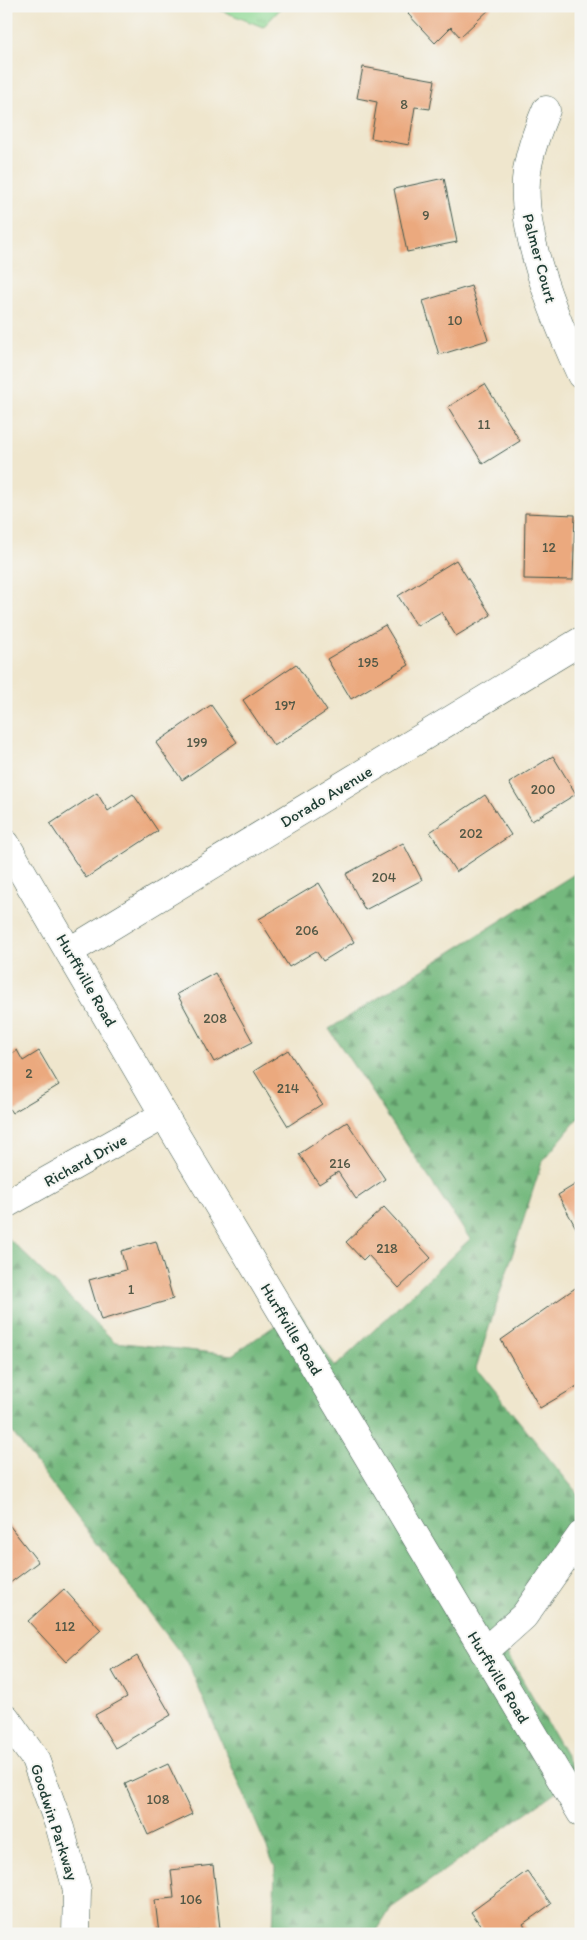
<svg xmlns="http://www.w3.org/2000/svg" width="587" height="1940" font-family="Itim,sans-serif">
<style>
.grass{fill:url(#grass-tufts);stroke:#588b64}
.forest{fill:url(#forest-firs);stroke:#4a7b59}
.building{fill:#eba97e}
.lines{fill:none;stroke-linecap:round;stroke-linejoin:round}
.minor-casing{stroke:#3e564b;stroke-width:29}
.minor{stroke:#fff;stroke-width:28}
.labels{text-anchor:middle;stroke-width:4;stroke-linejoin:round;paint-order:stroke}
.number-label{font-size:14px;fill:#525846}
.street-label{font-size:16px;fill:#1f3d34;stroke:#f6f6f2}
</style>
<defs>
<pattern id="grass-tufts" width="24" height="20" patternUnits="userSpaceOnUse" patternTransform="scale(1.25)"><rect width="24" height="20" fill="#90d994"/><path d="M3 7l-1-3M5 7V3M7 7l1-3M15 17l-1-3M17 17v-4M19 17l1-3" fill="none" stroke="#7cbb80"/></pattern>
<pattern id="forest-firs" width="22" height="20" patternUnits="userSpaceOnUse" patternTransform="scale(1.25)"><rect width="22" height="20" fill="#74b97e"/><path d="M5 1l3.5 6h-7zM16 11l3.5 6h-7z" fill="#5f9868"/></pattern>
</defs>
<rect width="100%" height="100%" fill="#f6f6f2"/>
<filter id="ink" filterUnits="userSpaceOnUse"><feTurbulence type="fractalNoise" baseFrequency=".02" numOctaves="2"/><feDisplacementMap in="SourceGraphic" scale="10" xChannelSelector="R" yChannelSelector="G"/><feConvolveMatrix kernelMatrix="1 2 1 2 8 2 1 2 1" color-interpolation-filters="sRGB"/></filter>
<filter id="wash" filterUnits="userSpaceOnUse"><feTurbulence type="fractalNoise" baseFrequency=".0096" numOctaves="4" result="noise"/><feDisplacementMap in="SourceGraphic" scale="20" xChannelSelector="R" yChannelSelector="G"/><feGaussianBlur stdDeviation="1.12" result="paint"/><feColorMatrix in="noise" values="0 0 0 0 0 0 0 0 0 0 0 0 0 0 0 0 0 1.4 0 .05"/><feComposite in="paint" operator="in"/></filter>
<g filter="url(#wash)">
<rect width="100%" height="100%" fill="#efe6cd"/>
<!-- grass -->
<polygon class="grass" points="210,6 283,6 263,27"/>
<!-- forest -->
<polygon class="forest" points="581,870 581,1115 542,1162 476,1368 581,1498 581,1525 500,1641 578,1776 391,1908 375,1934 273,1934 275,1867 188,1663 6,1424 6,1236 115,1342 232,1355 298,1310 335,1367 470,1239 329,1029"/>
<g id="blocks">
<!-- building -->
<g class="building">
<polygon points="416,6 493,6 460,37 451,27 435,43 408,14"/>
<polygon points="363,67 435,80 430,109 415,107 409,145 371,138 377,102 357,98"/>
<polygon points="444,178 457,242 407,252 394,189"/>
<polygon points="471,286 488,340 439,355 423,301"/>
<polygon points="485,384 520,441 483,464 448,407"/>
<polygon points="525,513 575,515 573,580 524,579"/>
<polygon points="456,560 491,615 456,636 441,612 417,626 398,596"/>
<polygon points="385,625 409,665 351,699 327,659"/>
<polygon points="296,664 327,711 274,746 243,700"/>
<polygon points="211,705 237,742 182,780 156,743"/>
<polygon points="553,756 576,794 532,821 509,783"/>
<polygon points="97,793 108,811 133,794 158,831 86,878 50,824"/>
<polygon points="485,795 511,835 456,872 430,832"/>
<polygon points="403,843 422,880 365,910 346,874"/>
<polygon points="319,883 354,942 323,961 316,951 289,967 259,919"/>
<polygon points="215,973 253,1042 214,1062 177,994"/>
<polygon points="17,1050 23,1061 39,1051 59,1085 12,1113 6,1104 6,1057"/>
<polygon points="288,1050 322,1104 288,1126 254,1071"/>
<polygon points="347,1122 385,1179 356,1199 338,1172 319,1184 299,1154"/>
<polygon points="581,1181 581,1237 558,1195"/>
<polygon points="384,1207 431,1258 399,1288 368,1255 363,1260 346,1242"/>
<polygon points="156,1241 173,1299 101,1320 89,1280 126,1270 121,1251"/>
<polygon points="581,1284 581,1384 540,1408 501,1340"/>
<polygon points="6,1521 38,1562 6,1586"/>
<polygon points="64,1589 101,1630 66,1662 28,1621"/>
<polygon points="137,1656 171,1715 115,1748 95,1715 127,1697 112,1671"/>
<polygon points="168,1764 192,1814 148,1835 125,1784"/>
<polygon points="213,1865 220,1929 159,1934 155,1900 174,1898 171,1870"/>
<polygon points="527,1871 551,1904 523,1924 530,1934 487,1934 471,1912"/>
</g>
</g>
</g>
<g filter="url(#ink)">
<use href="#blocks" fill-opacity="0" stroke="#3e564b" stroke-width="1"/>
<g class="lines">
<!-- minor casing -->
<g class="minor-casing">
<g id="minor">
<path d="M546 110C538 129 530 150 527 171 518 230 556 321 581 375"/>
<polyline points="6,844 164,1115 581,1813"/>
<polyline points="70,951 581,641"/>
<polyline points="6,1204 164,1115"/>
<polyline points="484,1652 524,1616 581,1535"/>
<polyline points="6,1718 35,1759 60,1828 77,1890 76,1934"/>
</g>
</g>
<!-- minor -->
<use href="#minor" class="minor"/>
</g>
</g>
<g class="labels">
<!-- number labels -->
<g class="number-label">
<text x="404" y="109">8</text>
<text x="426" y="220">9</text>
<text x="455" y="325">10</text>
<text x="484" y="429">11</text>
<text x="549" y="552">12</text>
<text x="368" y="667">195</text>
<text x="285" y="710">197</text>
<text x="197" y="747">199</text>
<text x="543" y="794">200</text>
<text x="471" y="838">202</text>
<text x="384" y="882">204</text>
<text x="307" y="935">206</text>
<text x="215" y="1023">208</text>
<text x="29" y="1078">2</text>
<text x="288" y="1093">214</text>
<text x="340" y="1168">216</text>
<text x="387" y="1253">218</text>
<text x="131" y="1294">1</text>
<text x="65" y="1631">112</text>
<text x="158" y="1804">108</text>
<text x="191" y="1904">106</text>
</g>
<!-- street labels -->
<g class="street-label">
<text transform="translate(540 258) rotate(75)" y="6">Palmer Court</text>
<text transform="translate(326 796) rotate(-31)" y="6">Dorado Avenue</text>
<text transform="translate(87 980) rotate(60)" y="6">Hurffville Road</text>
<text transform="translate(85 1160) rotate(-29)" y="6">Richard Drive</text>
<text transform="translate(292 1329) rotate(59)" y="6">Hurffville Road</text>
<text transform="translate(499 1677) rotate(59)" y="6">Hurffville Road</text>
<text transform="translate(55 1822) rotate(72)" y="6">Goodwin Parkway</text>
</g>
</g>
<!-- margin -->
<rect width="587" height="1940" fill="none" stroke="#f6f6f2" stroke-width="25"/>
</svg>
